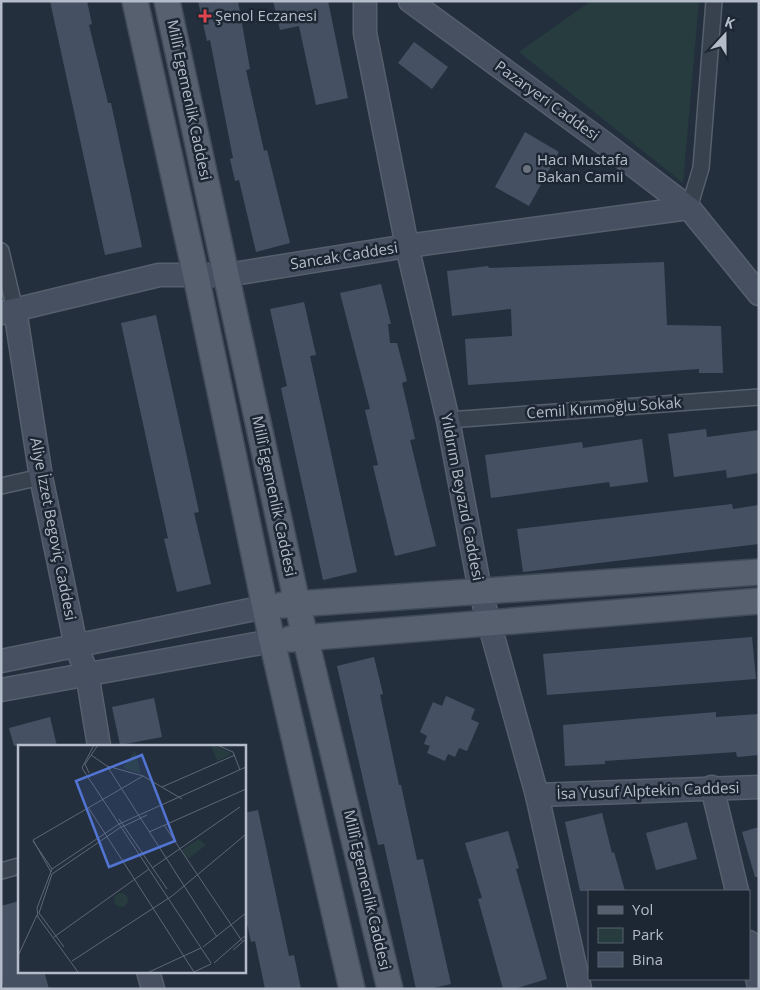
<svg xmlns="http://www.w3.org/2000/svg" width="760" height="990" font-family="'Open Sans',sans-serif">
<style>
.green{fill:#263c3f}
.building{fill:#455162}
.lines{fill:none;stroke-linecap:round;stroke-linejoin:round}
.street-casing{stroke:#565f6c;stroke-width:18}
.secondary-casing{stroke:#565f6c;stroke-width:25}
.primary-casing{stroke:#414a57;stroke-width:28}
.street{stroke:#38414e;stroke-width:15}
.secondary{stroke:#465061;stroke-width:22}
.primary{stroke:#56606e;stroke-width:25}
.health-dot{fill:#e0444e;stroke:#1d2633;stroke-width:2}
.worship-dot{fill:#6b7280;stroke:#1d2633;stroke-width:2}
.labels{text-anchor:middle;stroke-width:5;stroke-linejoin:round;paint-order:stroke}
.poi-label{font-size:15px;fill:#b4bcc9;stroke:#1d2633;text-anchor:start}
.street-label{font-size:15px;fill:#b4bcc9;stroke:#1d2633}
.inset-road{fill:none;stroke:#5e6776;stroke-width:1}
.view{fill:#5274d3;fill-opacity:0.15;stroke:#5274d3;stroke-width:2.5}
.inset-edge{fill:none;stroke:#b4bcc9;stroke-width:2.5}
</style>
<rect width="100%" height="100%" fill="#242f3e"/>
<!-- green -->
<polygon class="green" points="591,1 699,1 683,183 519,52"/>
<!-- building -->
<g class="building">
<polygon points="50,1 87,1 92,24 89,25 108,103 111,103 142,247 105,255"/>
<polygon points="198,1 238,1 250,69 246,70 264,151 267,150 290,243 256,252 239,180 235,181 230,159 233,158 210,40 207,41"/>
<polygon points="273,1 328,1 348,98 316,105 299,26 280,30"/>
<polygon points="414,42 448,67 432,89 398,63"/>
<polygon points="525,132 559,152 529,206 495,187"/>
<polygon points="664,262 667,325 721,326 723,373 699,373 699,369 468,385 465,339 512,336 511,309 452,316 447,271 488,266 489,268"/>
<polygon points="381,284 391,324 388,324 390,343 397,343 407,381 402,383 415,439 410,440 436,546 395,556 373,466 378,465 365,410 370,409 340,293"/>
<polygon points="304,302 316,355 310,356 357,572 323,580 281,388 287,386 270,309"/>
<polygon points="156,315 199,512 194,513 211,584 177,592 164,539 168,538 121,323"/>
<polygon points="706,429 707,437 759,430 759,473 727,478 726,470 674,477 668,434"/>
<polygon points="642,439 648,482 610,487 609,482 491,498 485,455 582,442 583,448"/>
<polygon points="732,504 733,509 759,505 759,544 523,572 517,529"/>
<polygon points="752,637 756,679 547,695 543,654"/>
<polygon points="374,657 383,694 380,695 399,785 401,785 417,860 423,859 451,984 428,989 416,989 384,844 378,845 337,666"/>
<polygon points="446,696 475,709 471,719 479,723 467,751 459,748 455,757 448,754 445,761 427,753 430,746 424,744 427,736 420,732 433,702 442,706"/>
<polygon points="154,698 162,737 120,745 112,707"/>
<polygon points="716,712 716,717 759,714 759,755 737,757 736,752 605,761 605,764 565,766 563,725"/>
<polygon points="50,717 57,746 14,746 9,728"/>
<polygon points="258,810 289,956 294,955 301,989 265,989 255,941 251,942 244,910 244,813"/>
<polygon points="602,813 612,853 614,852 625,891 580,891 565,822"/>
<polygon points="687,822 697,859 656,870 646,833"/>
<polygon points="759,827 759,877 755,877 742,832"/>
<polygon points="508,831 519,868 516,869 547,979 514,989 503,989 478,899 482,898 465,843"/>
<polygon points="19,901 19,971 44,971 49,989 4,989 1,978 1,906"/>
</g>
<g class="lines">
<!-- street casing -->
<g class="street-casing">
<g id="street">
<polyline points="689,208 701,168 714,1"/>
<polyline points="1,251 15,310"/>
<polyline points="448,420 759,397"/>
<polyline points="1,486 41,477"/>
<polyline points="1,871 19,866"/>
</g>
</g>
<!-- secondary casing -->
<g class="secondary-casing">
<g id="secondary">
<polyline points="365,1 365,33 407,246 448,420 480,590 537,795 580,989"/>
<polyline points="410,1 604,143 689,208 759,294"/>
<polyline points="15,310 41,477 76,646 87,673 99,746"/>
<polyline points="1,313 159,275 227,275 407,246 689,208"/>
<polyline points="1,661 265,607"/>
<polyline points="1,690 272,641"/>
<polyline points="712,787 737,891"/>
<polyline points="537,795 759,787"/>
<polyline points="749,942 759,987"/>
<polyline points="148,971 153,989"/>
</g>
</g>
<!-- primary casing -->
<g class="primary-casing">
<g id="primary">
<polyline points="135,1 196,276 272,641 352,989"/>
<polyline points="167,1 297,603 390,989"/>
<polyline points="282,605 759,572"/>
<polyline points="290,639 759,601"/>
</g>
</g>
<!-- street -->
<use href="#street" class="street"/>
<!-- secondary -->
<use href="#secondary" class="secondary"/>
<!-- primary -->
<use href="#primary" class="primary"/>
</g>
<!-- markers -->
<path class="health-dot" d="M202.5 8.5h5v5h5v5h-5v5h-5v-5h-5v-5h5z"/>
<circle class="worship-dot" cx="527" cy="169" r="5"/>
<g class="labels">
<!-- poi labels -->
<g class="poi-label">
<text x="215" y="21">Şenol Eczanesi</text>
<text x="537" y="165">Hacı Mustafa<tspan x="537" dy="17">Bakan Camii</tspan></text>
</g>
<!-- street labels -->
<g class="street-label">
<text transform="translate(189 100) rotate(78)" y="5">Millî Egemenlik Caddesi</text>
<text transform="translate(547 101) rotate(36)" y="5">Pazaryeri Caddesi</text>
<text transform="translate(344 256) rotate(-9)" y="5">Sancak Caddesi</text>
<text transform="translate(604 408) rotate(-4)" y="5">Cemil Kırımoğlu Sokak</text>
<text transform="translate(274 496) rotate(78)" y="5">Millî Egemenlik Caddesi</text>
<text transform="translate(462 497) rotate(79)" y="5">Yıldırım Beyazıd Caddesi</text>
<text transform="translate(53 529) rotate(79)" y="5">Aliye İzzet Begoviç Caddesi</text>
<text transform="translate(648 791) rotate(-2)" y="5">İsa Yusuf Alptekin Caddesi</text>
<text transform="translate(367 890) rotate(77)" y="5">Millî Egemenlik Caddesi</text>
</g>
</g>
<!-- overview -->
<g transform="translate(18 745)">
<rect width="228" height="228" fill="#242f3e"/>
<path d="M193 0 212 7V10L199 16ZM117 5 123 29 105 23ZM181 94 188 100 170 114 164 105ZM96 155a7 7 0 1 1 14 0a7 7 0 1 1-14 0Z" fill="#263c3f"/>
<path class="inset-road" d="M76 0 64 23 193 218M199 0 215 7 222 25M73 10 89 21 125 31 164 54M89 21 199 192M71 28 67 19 80 0M144 42 217 10M70 62 176 227M101 74 149 144M101 79 228 22M146 80 224 196M104 82 129 70M131 87 228 44M15 95 125 31M15 95 33 127M15 96 34 124M134 123 222 62M36 192 131 124M46 202 21 168 34 129 103 82M185 202 228 168M215 205 228 194M0 211 19 170M54 216 154 151 227 90M196 218 228 190M60 227 20 172 19 163 34 124 101 79M131 227 183 203M176 227 193 219"/>
<path class="view" d="M124 10 157 96 91 122 58 36Z"/>
<rect width="228" height="228" class="inset-edge"/>
</g>
<!-- border -->
<rect width="760" height="990" fill="none" stroke="#b4bcc9" stroke-width="5"/>
<!-- legend -->
<rect x="588" y="890" width="162" height="90" fill="#1d2633" stroke="#59626f"/>
<rect x="598" y="906" width="25" height="8" fill="#56606e" stroke="#59626f"/>
<text x="632" y="915" font-size="15" fill="#b4bcc9">Yol</text>
<rect x="598" y="928" width="25" height="15" fill="#263c3f" stroke="#59626f"/>
<text x="632" y="940" font-size="15" fill="#b4bcc9">Park</text>
<rect x="598" y="952" width="25" height="15" fill="#455162" stroke="#59626f"/>
<text x="632" y="965" font-size="15" fill="#b4bcc9">Bina</text>
<!-- north arrow -->
<g transform="translate(725 35) rotate(21)" stroke="#1d2633" stroke-width="4" paint-order="stroke">
<path d="M0-4L9 19L0 12L-9 19Z" fill="#b4bcc9"/>
<text y="-8" font-size="14" font-weight="bold" text-anchor="middle" fill="#b4bcc9">K</text>
</g>
</svg>
